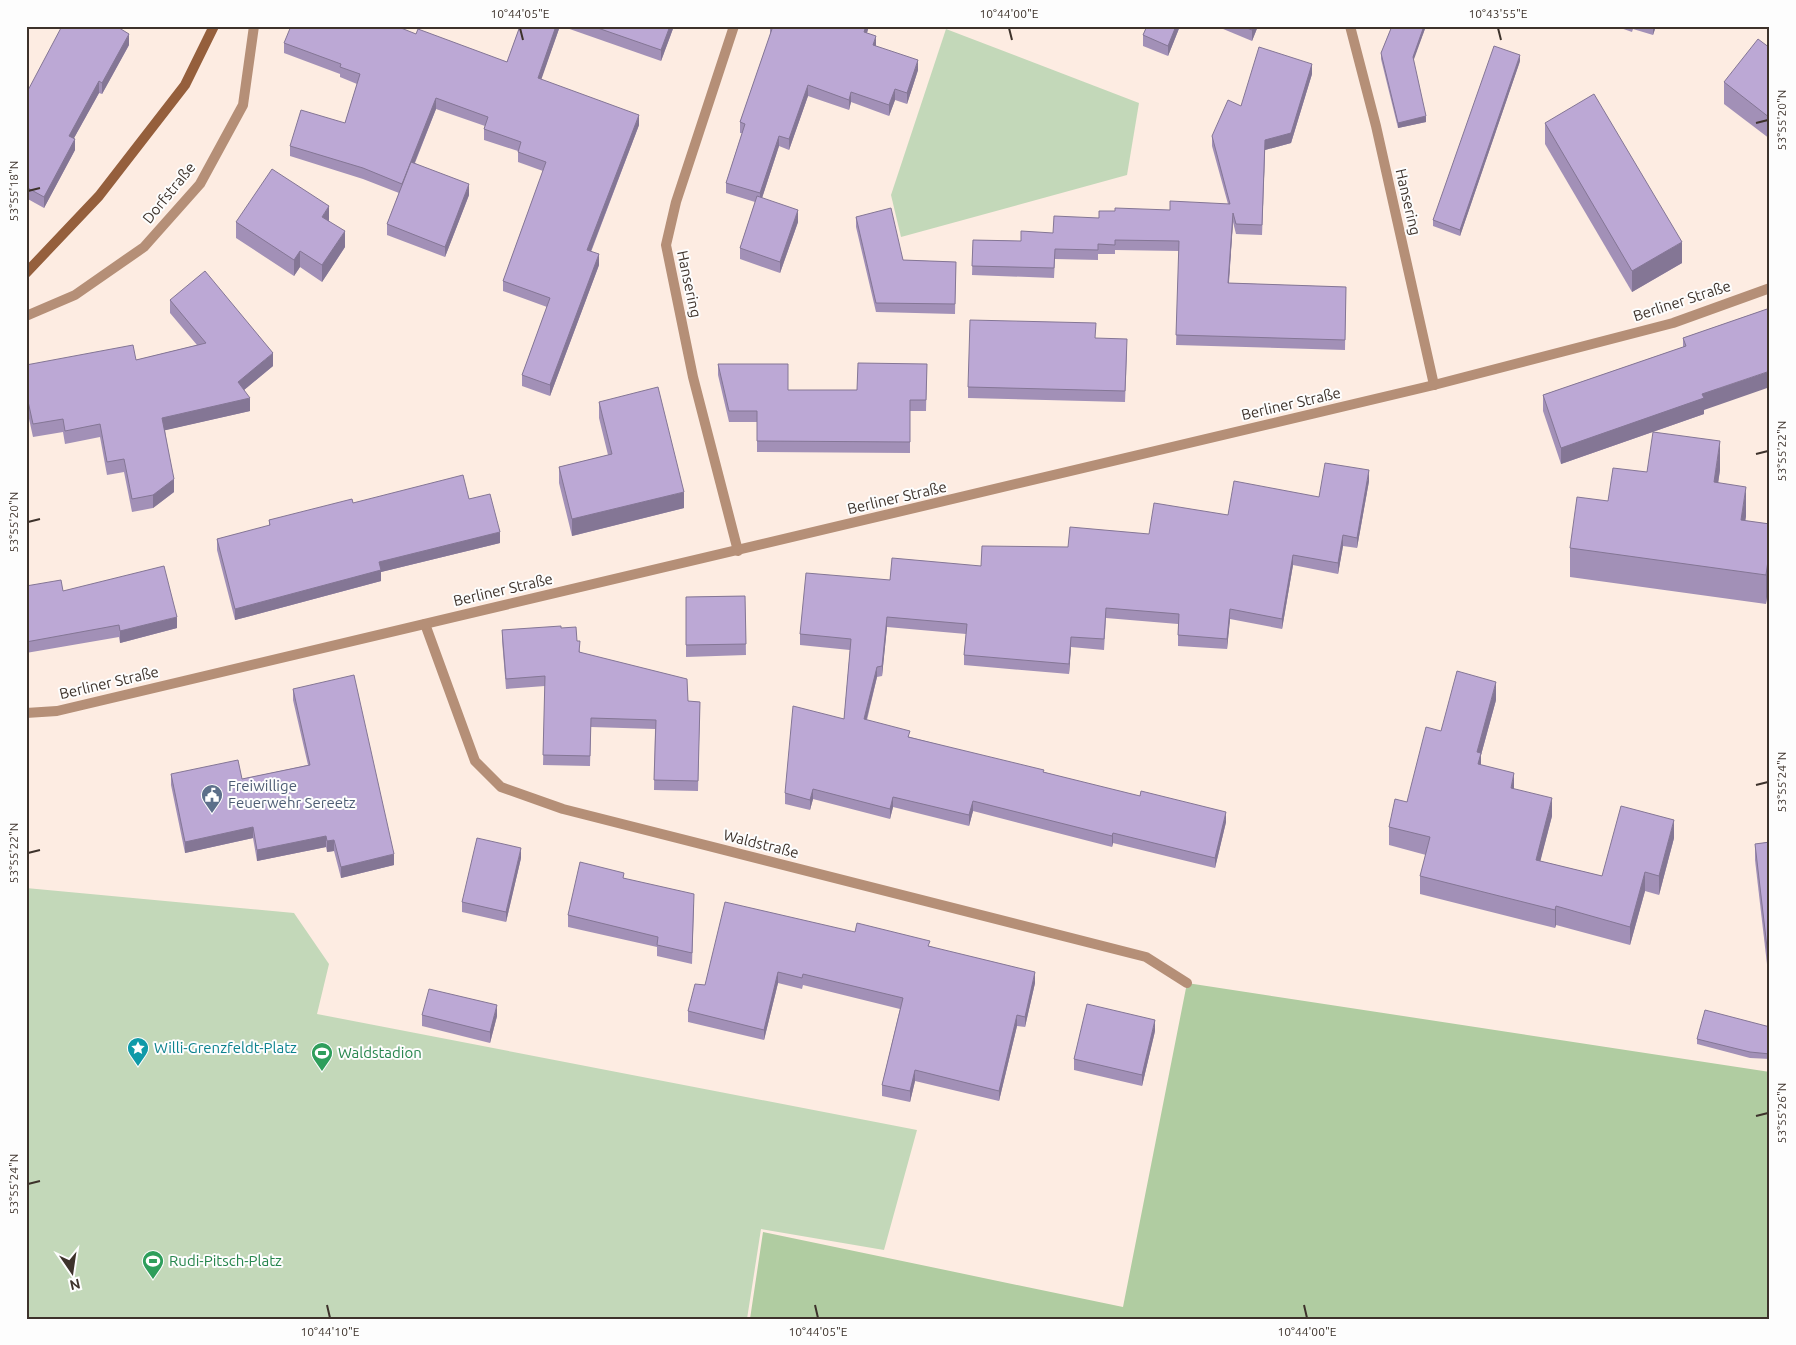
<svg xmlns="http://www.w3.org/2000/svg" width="1796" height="1345" font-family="Ubuntu,sans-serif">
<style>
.green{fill:#c3d8b9}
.forest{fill:#b0cca1}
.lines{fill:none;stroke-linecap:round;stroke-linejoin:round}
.street{stroke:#b58f77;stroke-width:10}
.secondary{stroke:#955f3c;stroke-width:10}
.wall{fill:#a290b7}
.shaded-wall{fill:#847695}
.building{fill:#bca8d5;stroke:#847695}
.ticks{fill:none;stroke:#3d322b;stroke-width:2}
.labels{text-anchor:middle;stroke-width:4;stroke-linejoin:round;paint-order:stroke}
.street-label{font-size:15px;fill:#3d322b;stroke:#fdfdfd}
.service-label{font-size:15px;fill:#4e5e75;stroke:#fdfdfd;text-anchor:start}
.culture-label{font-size:15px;fill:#0d838f;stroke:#fdfdfd;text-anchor:start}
.leisure-label{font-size:15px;fill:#27864d;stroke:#fdfdfd;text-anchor:start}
.neatline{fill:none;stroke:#3d322b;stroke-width:2}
.ticks-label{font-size:12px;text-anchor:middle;fill:#3d322b}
</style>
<rect width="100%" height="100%" fill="#fdece2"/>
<!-- green -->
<g class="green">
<polygon points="946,29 1139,103 1127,175 901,237 891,195"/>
<polygon points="26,888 294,913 329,964 317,1014 917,1130 884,1250 761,1229 747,1319 26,1319"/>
</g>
<!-- forest -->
<polygon class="forest" points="1187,983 1770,1072 1770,1319 750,1319 763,1232 1123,1307"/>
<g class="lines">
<!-- street -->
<g class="street">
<polyline points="734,26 676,202 666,245 693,377 738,551"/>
<polyline points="1350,26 1376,126 1434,385"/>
<polyline points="26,316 75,295 144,247 200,184 243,105 254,26"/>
<polyline points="425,624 475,761 501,787 563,809 1146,957 1187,983"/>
<polyline points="26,713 57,711 1434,385 1673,323 1770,288"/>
</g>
<!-- secondary -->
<polyline class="secondary" points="26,273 99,196 185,85 214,26"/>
</g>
<!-- wall -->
<g class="wall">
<polygon points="520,26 560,26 541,79 639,125 591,252 599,265 550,396 522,386 522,375 547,307 503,291 503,281 543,171 518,162 518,151 484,140 484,129 485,126 436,109 415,163 469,195 445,257 387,235 387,224 399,193 363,179 290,156 290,146 345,123 357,84 340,77 340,74 284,53 284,43 416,34 507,62"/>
<polygon points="561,26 674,26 661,61"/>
<polygon points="770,26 869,26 867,33 876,46 918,70 907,104 895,100 889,116 851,102 849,110 808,96 789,150 779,146 762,198 798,222 780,273 740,259 740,248 755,202 726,193 726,183 742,133 740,133 740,122 770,35"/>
<polygon points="1147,26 1180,26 1168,56 1143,46 1143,35"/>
<polygon points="1216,26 1258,26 1252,41"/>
<polygon points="1392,26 1426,26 1413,60 1426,122 1398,128 1381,59 1381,53"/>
<polygon points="1615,26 1656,26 1653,35 1633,29 1632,32"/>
<polygon points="120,29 129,45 102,94 99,93 74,138 75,150 44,208 26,198 26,94"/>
<polygon points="1770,48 1770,139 1724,104 1724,82"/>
<polygon points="1520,61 1460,236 1433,226 1433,220"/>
<polygon points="1312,74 1291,143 1265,150 1262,235 1236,234 1233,222 1229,283 1346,287 1345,350 1176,345 1179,251 1115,250 1115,254 1098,254 1098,260 1055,259 1054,278 972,275 973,240 1021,241 1053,233 1099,218 1115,211 1170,210 1228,204 1212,146 1212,136 1241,106"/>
<polygon points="1545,123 1682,263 1632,292 1545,144"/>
<polygon points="856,217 903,260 956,262 955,314 876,312 856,227"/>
<polygon points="329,221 345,247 322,282 300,267 294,276 236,238 236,222"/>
<polygon points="170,300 273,366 244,390 250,411 165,430 174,492 153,508 132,512 124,472 107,475 100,437 65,444 63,432 33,437 26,405 26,365 136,360 197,345 170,313"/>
<polygon points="1770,308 1704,410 1704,414 1561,464 1543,411 1543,395 1683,347 1683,338"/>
<polygon points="1127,351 1125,402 968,398 968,387"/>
<polygon points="718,364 788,390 857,390 927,364 926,411 910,411 910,453 757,452 757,422 729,422 718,375"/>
<polygon points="599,402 684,508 572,536 559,483 559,467 608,455 599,418"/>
<polygon points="1720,470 1718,483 1746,516 1745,521 1770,524 1770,575 1766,604 1570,577 1570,548 1647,472"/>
<polygon points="1369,481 1357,548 1343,546 1338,574 1293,565 1282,629 1230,619 1227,649 1178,646 1178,624 1106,618 1104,650 1071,647 1069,674 964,665 964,655 966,634 887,627 882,676 877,677 867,720 910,737 1044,772 1226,822 1215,868 1113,843 1112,847 973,811 969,826 893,807 890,819 813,799 810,810 785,804 785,793 844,719 850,650 800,645 800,634 890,580 981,566 1068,547 1149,534 1228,515 1319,497"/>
<polygon points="469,499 500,543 381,572 381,581 235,620 217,550 217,539 269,526 269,520 353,503"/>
<polygon points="26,586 63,591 177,628 120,643 119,637 26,653"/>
<polygon points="745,596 746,655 686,657 686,597"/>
<polygon points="561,628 577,641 580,652 688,701 700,702 698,791 654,790 655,729 591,727 590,766 543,765 545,686 506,689 502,640 502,630"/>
<polygon points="293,689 394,865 341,878 334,851 327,852 326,847 257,861 253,838 185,853 171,785 171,774 242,779 308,765 293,700"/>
<polygon points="1496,700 1481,755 1481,765 1552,816 1540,861 1602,876 1674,838 1659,895 1645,891 1630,945 1556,925 1555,928 1420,894 1420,876 1426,855 1389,845 1389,827 1407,802 1441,731"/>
<polygon points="1770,842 1770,972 1768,973 1755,860 1755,844"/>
<polygon points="521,858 506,922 462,912 462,902"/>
<polygon points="624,878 694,905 692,964 657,956 657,947 568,927 568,915"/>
<polygon points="855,932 930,946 1035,983 1025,1027 1017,1026 999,1101 915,1081 910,1102 882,1096 882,1085 900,1009 803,985 802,989 778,983 764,1040 688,1022 688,1011 705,985"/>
<polygon points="422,1015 497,1016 490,1043 422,1026"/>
<polygon points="1770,1027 1770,1059 1750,1058 1697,1044 1697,1039"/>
<polygon points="1155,1031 1142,1086 1074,1070 1074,1059"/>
</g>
<!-- shaded-wall -->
<g class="shaded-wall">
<polygon points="556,26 560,26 538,89 538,78"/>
<polygon points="670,26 674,26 661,61 661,50"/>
<polygon points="866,26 869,26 864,42 864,32"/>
<polygon points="1176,26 1180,26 1168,56 1168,46"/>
<polygon points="1253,26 1258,26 1252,41 1252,30"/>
<polygon points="1424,26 1426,26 1413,62 1413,57"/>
<polygon points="1653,26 1656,26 1653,35"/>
<polygon points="129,34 129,45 102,94 102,83"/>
<polygon points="876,36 876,47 873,45"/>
<polygon points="1520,55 1520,61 1460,236 1460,230"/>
<polygon points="918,60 918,70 907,104 907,93"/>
<polygon points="1312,64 1312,74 1291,143 1265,150 1262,235 1265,140"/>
<polygon points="99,81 99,93 69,147 69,136"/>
<polygon points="808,85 808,96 789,150 789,139"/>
<polygon points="895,89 895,100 889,116 889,105"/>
<polygon points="851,92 851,102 849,110 849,100"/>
<polygon points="436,98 436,109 402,194 402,184"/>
<polygon points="639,115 639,125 587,261 587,250"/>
<polygon points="1426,116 1426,122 1398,128 1398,123"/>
<polygon points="779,136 779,146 760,204 760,193"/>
<polygon points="75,139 75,150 44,208 44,197"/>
<polygon points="469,184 469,195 445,257 445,247"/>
<polygon points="329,206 329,222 322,217"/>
<polygon points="798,210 798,222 780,273 780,262"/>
<polygon points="1233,213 1233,222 1228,293 1228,283"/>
<polygon points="345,231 345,247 322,282 322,265"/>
<polygon points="1682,242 1682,263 1632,292 1632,271"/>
<polygon points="300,251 300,267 294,276 294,260"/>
<polygon points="599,254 599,265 550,396 550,385"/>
<polygon points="273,353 273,366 238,395 238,382"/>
<polygon points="1770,371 1770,387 1704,410 1704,414 1561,464 1561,448 1702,394"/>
<polygon points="250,398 250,411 162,431 162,418"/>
<polygon points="1720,441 1720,470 1714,511 1714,482"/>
<polygon points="1369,470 1369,481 1357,548 1357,538"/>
<polygon points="174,479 174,492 153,508 153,495"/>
<polygon points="1746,487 1746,516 1741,549 1741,520"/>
<polygon points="684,492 684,508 572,536 572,519"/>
<polygon points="500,532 500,543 381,572 381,581 235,620 235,609 379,562"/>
<polygon points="1343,535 1343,546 1338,574 1338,563"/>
<polygon points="1770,546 1770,575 1766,604 1766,575"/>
<polygon points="1293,555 1293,565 1282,629 1282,619"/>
<polygon points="1230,609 1230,619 1227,649 1227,639"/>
<polygon points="177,617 177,628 120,643 120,631"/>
<polygon points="887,617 887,627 882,676 882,666"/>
<polygon points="1071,637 1071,647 1069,674 1069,664"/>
<polygon points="877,667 877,677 864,729 864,719"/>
<polygon points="1496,682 1496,700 1481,755 1481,771 1478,783 1477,752"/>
<polygon points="1514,773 1514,792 1511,788"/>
<polygon points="813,789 813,799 810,810 810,800"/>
<polygon points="893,797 893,807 890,819 890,809"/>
<polygon points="1552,798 1552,816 1536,878 1536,860"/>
<polygon points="973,801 973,811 969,826 969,815"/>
<polygon points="1226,812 1226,822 1215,868 1215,858"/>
<polygon points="1674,820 1674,838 1659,895 1659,876"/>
<polygon points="253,827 253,838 185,853 185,842"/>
<polygon points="1113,833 1113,843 1112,847 1112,836"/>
<polygon points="326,836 326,847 257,861 257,850"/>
<polygon points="334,840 334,851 327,852 327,841"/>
<polygon points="521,848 521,858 506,922 506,912"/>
<polygon points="394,854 394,865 341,878 341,867"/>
<polygon points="1645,872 1645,891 1630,945 1630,927"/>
<polygon points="1556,906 1556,925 1555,928 1555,910"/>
<polygon points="778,972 778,983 764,1040 764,1030"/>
<polygon points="1035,972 1035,983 1025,1027 1025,1017"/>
<polygon points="497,1005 497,1016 490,1043 490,1032"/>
<polygon points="1017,1015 1017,1026 999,1101 999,1091"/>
<polygon points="1155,1020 1155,1031 1142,1086 1142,1075"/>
<polygon points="915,1070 915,1081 910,1102 910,1091"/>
</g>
<!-- building -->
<g class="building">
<polygon points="62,26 116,26 129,34 102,83 99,81 69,136 75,139 44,197 26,187 26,94"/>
<polygon points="291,26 396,26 416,34 418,29 507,62 520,26 556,26 538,78 639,115 587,250 599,254 550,385 522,375 550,298 503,281 546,162 518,152 521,142 484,129 488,117 436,98 402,184 363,168 290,146 301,110 345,123 360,74 340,67 341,64 284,43"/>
<polygon points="592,26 670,26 661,50"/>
<polygon points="773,26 866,26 864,32 876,36 873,45 918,60 907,93 895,89 889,105 851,92 849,100 808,85 789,139 779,136 760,193 726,183 745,124 740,122"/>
<polygon points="1147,26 1176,26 1168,46 1143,35"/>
<polygon points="1242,26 1253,26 1252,30"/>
<polygon points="1392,26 1424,26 1413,57 1426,116 1398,123 1381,53"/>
<polygon points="1758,39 1770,48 1770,118 1724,82"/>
<polygon points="1494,46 1520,55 1460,230 1433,220"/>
<polygon points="1259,47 1312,64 1291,133 1265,140 1262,225 1236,224 1233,213 1228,283 1346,287 1345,340 1176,335 1179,241 1115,240 1115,245 1098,244 1098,250 1055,249 1054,268 972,266 973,240 1021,241 1021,231 1053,233 1054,216 1099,218 1099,211 1115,211 1115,208 1170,210 1170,201 1230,204 1212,136 1228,100 1241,106"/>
<polygon points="1594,94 1682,242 1632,271 1545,123"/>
<polygon points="411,162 469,184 445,247 387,224"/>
<polygon points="272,169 329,206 322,217 345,231 322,265 300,251 294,260 236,222"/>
<polygon points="757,196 798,210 780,262 740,248"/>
<polygon points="891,208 903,260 956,262 955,304 876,303 856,217"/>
<polygon points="205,271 273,353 238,382 250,398 162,418 174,479 153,495 132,499 124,459 107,462 100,424 65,431 63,419 33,424 26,392 26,365 133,345 136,360 206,343 170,300"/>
<polygon points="1770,308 1770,371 1702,394 1704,398 1561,448 1543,395 1686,346 1683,338"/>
<polygon points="970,320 1096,323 1095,338 1127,339 1125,391 968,387"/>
<polygon points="858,363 927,364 926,400 910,400 910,442 757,441 757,411 729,411 718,364 788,364 788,390 857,390"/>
<polygon points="658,387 684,492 572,519 559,467 612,454 599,402"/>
<polygon points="1653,432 1720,441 1714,482 1746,487 1741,520 1770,524 1770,546 1766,575 1570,548 1577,497 1608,501 1613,468 1647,472"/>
<polygon points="1325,463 1369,470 1357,538 1343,535 1338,563 1293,555 1282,619 1230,609 1227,639 1178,635 1179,614 1106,608 1104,639 1071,637 1069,664 964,655 967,624 887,617 882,666 877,667 864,719 910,731 908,737 1044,770 1043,772 1140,796 1141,791 1226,812 1215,858 1113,833 1112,836 973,801 969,815 893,797 890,809 813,789 810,800 785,793 793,706 844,719 851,639 800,634 806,573 890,580 892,558 981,566 982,546 1068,547 1070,527 1149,534 1154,503 1228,515 1234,481 1319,497"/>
<polygon points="463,475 469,499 490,494 500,532 379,562 381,570 235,609 217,539 270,525 269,520 352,499 353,503"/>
<polygon points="164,566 177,617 120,631 119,625 26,642 26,586 61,580 63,591"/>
<polygon points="745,596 746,644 686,645 686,597"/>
<polygon points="561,626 561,628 576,627 577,641 580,641 579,652 687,679 688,701 700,702 698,781 654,780 656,720 591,718 590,756 543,755 545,676 506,679 502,630"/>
<polygon points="1457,671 1496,682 1477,752 1481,753 1478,764 1514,773 1511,788 1552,798 1536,860 1602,876 1621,806 1674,820 1659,876 1645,872 1630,927 1556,906 1555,910 1420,876 1430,837 1389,827 1395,799 1407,802 1426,727 1441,731"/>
<polygon points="354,675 394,854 341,867 334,840 327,841 326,836 257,850 253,827 185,842 171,774 238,760 242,779 310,765 293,689"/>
<polygon points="477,838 521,848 506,912 462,902"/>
<polygon points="1770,842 1770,956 1768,956 1755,844"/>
<polygon points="580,862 624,873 623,878 694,894 692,953 657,945 658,937 568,915"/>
<polygon points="725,902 855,932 857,923 930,941 928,946 1035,972 1025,1017 1017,1015 999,1091 915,1070 910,1091 882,1085 903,998 803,974 802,978 778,972 764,1030 688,1011 695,984 705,985"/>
<polygon points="429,989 497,1005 490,1032 422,1015"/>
<polygon points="1087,1004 1155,1020 1142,1075 1074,1059"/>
<polygon points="1705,1010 1770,1027 1770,1054 1750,1052 1697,1039"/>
</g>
<!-- ticks -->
<path class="ticks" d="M520 28 523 40M1009 28 1012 40M1498 28 1501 40M1756 123 1768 120M28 191 40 188M1756 454 1768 451M28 522 40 519M1756 785 1768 782M28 853 40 850M1756 1116 1768 1113M28 1184 40 1181M327 1305 330 1318M815 1305 818 1318M1304 1305 1307 1318"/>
<!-- icons -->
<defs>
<g id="civic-pin" transform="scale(1.125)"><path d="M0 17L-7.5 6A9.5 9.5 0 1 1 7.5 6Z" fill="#5c6f8a" stroke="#fdfdfd"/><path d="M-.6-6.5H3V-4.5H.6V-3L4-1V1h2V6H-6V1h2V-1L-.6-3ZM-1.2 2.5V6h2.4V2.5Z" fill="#fff"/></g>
<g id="sight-pin" transform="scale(1.125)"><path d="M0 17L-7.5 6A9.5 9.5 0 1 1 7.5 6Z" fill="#0f9aa8" stroke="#fdfdfd"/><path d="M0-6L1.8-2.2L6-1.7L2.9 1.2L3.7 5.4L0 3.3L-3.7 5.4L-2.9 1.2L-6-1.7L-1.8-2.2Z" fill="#fff"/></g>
<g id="stadium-pin" transform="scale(1.125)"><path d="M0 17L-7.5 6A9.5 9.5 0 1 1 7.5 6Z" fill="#2e9e5b" stroke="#fdfdfd"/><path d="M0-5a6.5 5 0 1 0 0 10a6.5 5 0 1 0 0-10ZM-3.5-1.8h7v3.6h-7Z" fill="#fff"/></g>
</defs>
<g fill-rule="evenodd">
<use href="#civic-pin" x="212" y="795"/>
<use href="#sight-pin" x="138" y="1048"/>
<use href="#stadium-pin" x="322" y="1053"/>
<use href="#stadium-pin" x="153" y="1261"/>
</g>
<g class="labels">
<!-- street labels -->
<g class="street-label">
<text transform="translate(169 193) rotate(-51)" y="5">Dorfstraße</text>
<text transform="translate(1408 202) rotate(77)" y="5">Hansering</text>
<text transform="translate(689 284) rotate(78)" y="5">Hansering</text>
<text transform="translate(1682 301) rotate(-18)" y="5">Berliner Straße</text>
<text transform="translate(1291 404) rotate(-13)" y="5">Berliner Straße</text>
<text transform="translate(897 498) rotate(-13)" y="5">Berliner Straße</text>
<text transform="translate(503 590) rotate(-13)" y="5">Berliner Straße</text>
<text transform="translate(109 683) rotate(-13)" y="5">Berliner Straße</text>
<text transform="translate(761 844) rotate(14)" y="5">Waldstraße</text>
</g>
<!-- service labels -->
<g class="service-label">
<text x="228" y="791">Freiwillige<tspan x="228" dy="17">Feuerwehr Sereetz</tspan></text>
</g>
<!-- culture labels -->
<g class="culture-label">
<text x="154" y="1053">Willi-Grenzfeldt-Platz</text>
</g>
<!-- leisure labels -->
<g class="leisure-label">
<text x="338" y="1058">Waldstadion</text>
<text x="169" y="1266">Rudi-Pitsch-Platz</text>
</g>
</g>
<!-- border -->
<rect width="1796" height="1345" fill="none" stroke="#fdfdfd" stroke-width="55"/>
<!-- north arrow -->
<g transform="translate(72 1272) rotate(167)" stroke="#fdfdfd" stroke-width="4" paint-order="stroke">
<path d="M0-4L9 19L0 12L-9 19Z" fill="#3d322b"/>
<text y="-8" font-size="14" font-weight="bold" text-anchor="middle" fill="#3d322b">N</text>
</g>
<rect x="28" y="28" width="1740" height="1290" class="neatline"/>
<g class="ticks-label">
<text x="520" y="18">10°44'05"E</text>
<text x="1009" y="18">10°44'00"E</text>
<text x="1498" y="18">10°43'55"E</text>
<text transform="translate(1782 120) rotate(-90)" y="4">53°55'20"N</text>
<text transform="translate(14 191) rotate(-90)" y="4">53°55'18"N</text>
<text transform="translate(1782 451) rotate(-90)" y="4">53°55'22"N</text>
<text transform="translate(14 522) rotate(-90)" y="4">53°55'20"N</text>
<text transform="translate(1782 782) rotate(-90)" y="4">53°55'24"N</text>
<text transform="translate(14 853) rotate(-90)" y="4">53°55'22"N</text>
<text transform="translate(1782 1113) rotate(-90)" y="4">53°55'26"N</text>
<text transform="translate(14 1184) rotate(-90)" y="4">53°55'24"N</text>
<text x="330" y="1336">10°44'10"E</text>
<text x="818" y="1336">10°44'05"E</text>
<text x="1307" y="1336">10°44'00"E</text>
</g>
</svg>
